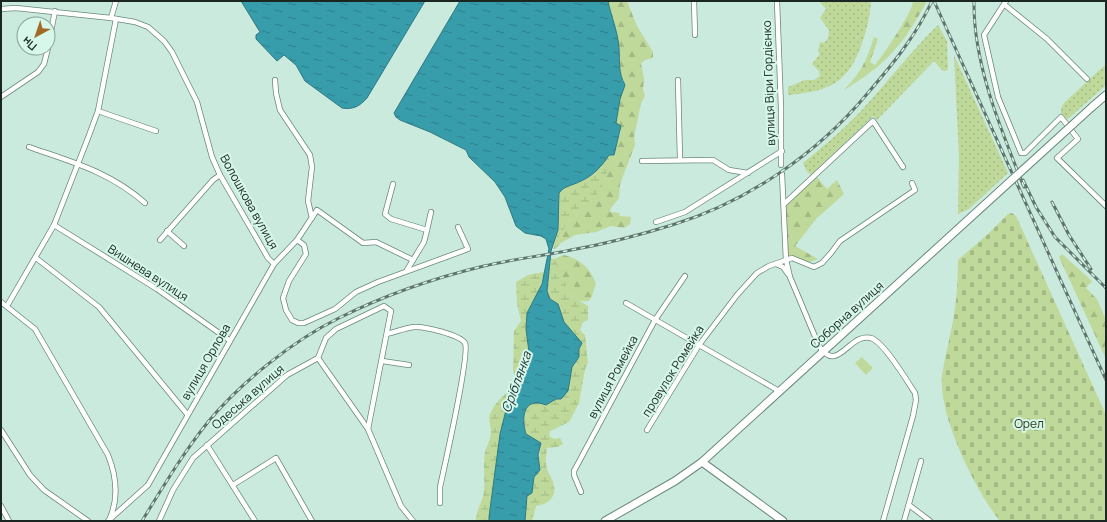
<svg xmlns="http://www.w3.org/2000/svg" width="1107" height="522" font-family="Manrope,sans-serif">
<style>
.grass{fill:url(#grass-dots)}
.forest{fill:url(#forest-firs)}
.wetland{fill:url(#wetland-marsh)}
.cemetery{fill:url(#cemetery-stones)}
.park{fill:#bed99a}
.water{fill:url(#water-ripples);stroke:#2e7982}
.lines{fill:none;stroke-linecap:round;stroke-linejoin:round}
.street-casing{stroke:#6a887b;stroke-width:6}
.secondary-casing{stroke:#6a887b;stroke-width:9}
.street{stroke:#fff;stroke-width:4.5}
.secondary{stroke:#fff;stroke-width:7}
.rail-casing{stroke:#5f746c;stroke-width:3}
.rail{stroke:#d6f7e9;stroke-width:1.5;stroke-dasharray:4.5;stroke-linecap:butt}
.secondary-bridge-casing{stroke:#6a887b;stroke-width:9;stroke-linecap:butt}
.secondary-bridge{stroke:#fff;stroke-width:7}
.labels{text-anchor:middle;stroke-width:4;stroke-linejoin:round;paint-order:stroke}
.street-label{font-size:12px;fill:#192621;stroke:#d6f7e9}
.park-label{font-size:12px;fill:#2c3916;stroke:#d6f7e9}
.water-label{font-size:13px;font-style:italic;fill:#1a3135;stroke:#d6f7e9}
</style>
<defs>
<pattern id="grass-dots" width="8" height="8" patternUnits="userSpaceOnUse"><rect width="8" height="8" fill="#bed99a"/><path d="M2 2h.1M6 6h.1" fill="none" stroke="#a3ba84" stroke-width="1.8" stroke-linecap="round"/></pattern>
<pattern id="forest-firs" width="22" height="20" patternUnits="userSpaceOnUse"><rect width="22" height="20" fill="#bed99a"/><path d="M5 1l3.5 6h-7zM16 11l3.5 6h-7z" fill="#a3ba84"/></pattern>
<pattern id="wetland-marsh" width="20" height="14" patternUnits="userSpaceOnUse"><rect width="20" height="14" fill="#bed99a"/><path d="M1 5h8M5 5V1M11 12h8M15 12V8" fill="none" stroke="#a3ba84"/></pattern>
<pattern id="cemetery-stones" width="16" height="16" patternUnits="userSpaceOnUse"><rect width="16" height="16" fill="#bed99a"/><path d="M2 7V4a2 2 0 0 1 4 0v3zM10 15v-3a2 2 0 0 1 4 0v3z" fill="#a3ba84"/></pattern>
<pattern id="water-ripples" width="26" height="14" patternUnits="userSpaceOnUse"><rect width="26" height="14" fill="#379dab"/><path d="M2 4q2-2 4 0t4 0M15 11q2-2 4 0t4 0" fill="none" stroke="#2e808b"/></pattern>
</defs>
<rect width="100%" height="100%" fill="#c9eadc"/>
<!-- grass -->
<g class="grass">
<path d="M819 1H871C870 18 866 33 860 49 845 86 826 91 788 95V87L805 80H814L820 76 819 71 812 64 820 54 818 52 820 42 824 43 828 38 829 30 820 18 826 9Z"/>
<path d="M938 25 947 41 948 69 946 71 942 70 934 61 877 120 873 116 811 175 806 170 803 163C823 147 843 130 860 112 887 83 910 52 938 25Z"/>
<polygon points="954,55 1008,173 969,209 958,214 959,156"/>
<polygon points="1106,64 1106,85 1068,119 1061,117 1061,109 1064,103"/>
</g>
<!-- forest -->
<g class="forest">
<path d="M608 1H627L637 26 653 52V58L645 60 641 63 644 79 643 89 645 96 641 103 634 137 635 145 620 184 619 198 611 208 610 212 619 213 620 216 631 217 630 224 624 228 611 226 596 232 575 235 561 243 555 249 567 223 578 213 611 165 616 145 621 132 616 123 620 99 625 85C618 73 621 61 619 48 617 32 611 16 608 1Z"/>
<path d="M913 1H927C903 45 887 64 844 90 862 71 866 62 874 37L878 39 870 62 875 65C882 57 914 10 913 1Z"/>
<polygon points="815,175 827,189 837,180 844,194 816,219 795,246 818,259 807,263 797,258 786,260 784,204"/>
<polygon points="1062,254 1092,281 1086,288 1097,299 1106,320 1106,359 1059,257"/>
<path d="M564 255C581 259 589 268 596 283L592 296 589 301C567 305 559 275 554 259Z"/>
</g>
<!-- wetland -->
<g class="wetland">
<path d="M609 155H614L611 165 594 200 567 223 555 249H553L558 230 559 193C565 184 573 186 581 181 592 176 603 165 609 155Z"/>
<path d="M551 258 554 259 571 296 588 306V320L583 322 580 330 585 335 588 363 585 369 579 403 569 422 550 431 549 436 554 439 560 438 563 444 557 447 547 448C547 453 545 459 546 464 546 470 551 476 553 482 558 496 549 504 536 506L532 521H525L527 496 532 490 534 477 537 473 541 443 526 435C521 418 523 396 546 405L568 391 572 367 579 357V349L582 343 564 322 558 304 550 299 547 291Z"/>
<path d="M544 272 538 295 527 313 526 329 529 352 526 372 518 383 517 389 507 406 500 434 489 521H476C476 510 482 503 484 492 485 479 483 466 485 452 487 446 491 439 491 432 491 425 488 421 490 414 497 398 507 394 518 383L513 371 514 331 521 321 517 304 516 282 528 275Z"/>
</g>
<!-- cemetery -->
<path class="cemetery" d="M1012 213 1016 216 1106 415V521H1000C975 490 938 415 942 375 945 355 951 335 954 315 957 297 958 279 958 260L988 234 1008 214Z"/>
<!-- park -->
<polygon class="park" points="862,357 873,368 866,375 855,363"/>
<!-- water -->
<g class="water">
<path d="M241 1H425L367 98C360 106 353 110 342 108L305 81 296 65 284 55 277 61 256 39V35L260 32Z"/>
<path d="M460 1H608C611 16 618 32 619 48 620 61 618 73 625 85L620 99 616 123 621 126 614 155H609C603 165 593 176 581 181 572 186 565 185 559 193L558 230 551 251 547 291 550 299 558 304 564 322 582 343 579 349V357L572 367 568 391 561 399H556L546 405C523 396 521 418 526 434L541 443 538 455 540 470 534 477 532 493 527 496 525 521H489V517L500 434 507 406 517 389 518 383 526 372 529 352 526 329 527 313 542 284 549 249 546 239 541 236 525 233 516 226 505 197 495 182 469 157 466 150 430 132 400 120 396 117 394 113Z"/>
</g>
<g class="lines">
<!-- street casing -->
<g class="street-casing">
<g id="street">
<polyline points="694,1 695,35"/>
<polyline points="777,1 781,108 781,165"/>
<polyline points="1006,1 984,35 998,97 1021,153 1025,153 1061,117 1078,139 1057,158 1106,206"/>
<polyline points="1005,5 1047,39 1087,79"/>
<polyline points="1,9 16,8 111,18 135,22 148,27 164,41 172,52 197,102 212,157 220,175 268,258 274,264"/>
<polyline points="111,18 116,1"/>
<polyline points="48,46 55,11"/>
<polyline points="275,80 276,93 280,110 310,155 312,167 308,201 312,218"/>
<polyline points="678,80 680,159"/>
<polyline points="1,97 38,72 44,64 48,48"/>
<polyline points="98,111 156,131"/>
<path d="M29 147C72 162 110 172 145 203"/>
<polyline points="642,161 713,160 729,170 748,173"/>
<path d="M782 174 786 260 790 277 819 346C838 375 849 332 871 338 884 342 907 381 915 393L916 400 913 416 883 521"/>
<polyline points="393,184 385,214 391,219 427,230 424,242 407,270"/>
<polyline points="784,204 873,121 903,167"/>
<polyline points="656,222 685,212 782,151"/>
<polyline points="54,225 157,289 229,340"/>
<polyline points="427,230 431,212"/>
<polyline points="167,231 184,246"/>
<polyline points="160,240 213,180 220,175"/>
<polyline points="297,240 304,245 306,254 289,281 283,298 286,310 292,320 298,323 304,323 335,309 356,292 378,282 468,249 458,227"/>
<polyline points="36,258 99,307 187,414"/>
<polyline points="776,264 783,267 788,274"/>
<path d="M1 302 35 329 108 455C116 475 119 497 110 518"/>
<polyline points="626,303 779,391"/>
<polyline points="7,306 54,225 88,138 98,111 116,19"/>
<path d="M387 334C396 332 405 328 414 327 424 326 460 335 465 343 470 353 444 469 440 487V503"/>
<polyline points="318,358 368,429 401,506 413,521"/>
<polyline points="382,361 409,365"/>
<polyline points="1,430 30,475 44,490 88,521"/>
<polyline points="647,430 699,345 737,295 757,273 769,266 792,258 814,267 822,263 831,253 840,241 915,190 912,183"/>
<polyline points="207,445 255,521"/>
<polyline points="233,485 276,458 312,521"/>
<polyline points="581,492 574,475 574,471 655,320 685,276"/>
<polyline points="909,505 930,521"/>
<polyline points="1,506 9,521"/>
<polyline points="108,521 148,485 274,264 297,240 317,210 363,243 376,242 413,260"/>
<polyline points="159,521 173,490 193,458 287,375 318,358 326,338 336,329 384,306 391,311 368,429"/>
<polyline points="904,521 921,461"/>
</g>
</g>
<!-- secondary casing -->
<g class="secondary-casing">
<g id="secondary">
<polyline points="1092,107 1106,95"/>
<polyline points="702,462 783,521"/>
<polyline points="605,521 675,481 702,462 926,258"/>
</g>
</g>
<!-- street -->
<use href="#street" class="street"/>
<!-- secondary -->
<use href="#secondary" class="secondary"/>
<!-- rail casing -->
<g class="rail-casing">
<g id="rail">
<polyline points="934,1 1106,380"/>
<path d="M974 1C973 63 1001 130 1024 187"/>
<polyline points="1023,180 1036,207 1055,237 1106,288"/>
<polyline points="1052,202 1069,235 1091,269"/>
<path d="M142 521C163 487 183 453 208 422 240 383 294 340 339 318 385 295 434 278 484 266 513 259 542 256 571 250 605 244 640 235 672 225 747 202 817 154 867 94 892 65 916 36 932 1"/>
</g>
</g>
<!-- rail -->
<use href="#rail" class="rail"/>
<!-- secondary-bridge casing -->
<g class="secondary-bridge-casing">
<polyline id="secondary-bridge" points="926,258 1092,107"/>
</g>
<!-- secondary-bridge -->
<use href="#secondary-bridge" class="secondary-bridge"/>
</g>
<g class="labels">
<!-- street labels -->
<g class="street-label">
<text transform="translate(769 83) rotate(-92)" y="4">вулиця Віри Гордієнко</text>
<text transform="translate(249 202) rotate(61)" y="4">Волошкова вулиця</text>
<text transform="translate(148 273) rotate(33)" y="4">Вишнева вулиця</text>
<text transform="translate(847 315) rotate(-42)" y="4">Соборна вулиця</text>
<text transform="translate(206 362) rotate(-60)" y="4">вулиця Орлова</text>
<text transform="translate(673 371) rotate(-58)" y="4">провулок Ромейка</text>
<text transform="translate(613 377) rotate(-62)" y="4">вулиця Ромейка</text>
<text transform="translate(248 397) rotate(-41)" y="4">Одеська вулиця</text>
</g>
<!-- park labels -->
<g class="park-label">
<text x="1029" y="428">Орел</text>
</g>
<!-- water labels -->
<g class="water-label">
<text transform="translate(516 382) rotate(-70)" y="5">Сріблянка</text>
</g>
</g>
<!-- border -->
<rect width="1107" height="522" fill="none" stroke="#192621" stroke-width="4"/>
<!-- north arrow -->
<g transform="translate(36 36) rotate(220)"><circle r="19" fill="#d6f7e9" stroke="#8aa399"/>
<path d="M0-3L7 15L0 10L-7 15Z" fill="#a26927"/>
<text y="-6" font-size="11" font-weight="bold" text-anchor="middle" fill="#192621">Пн</text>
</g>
</svg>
